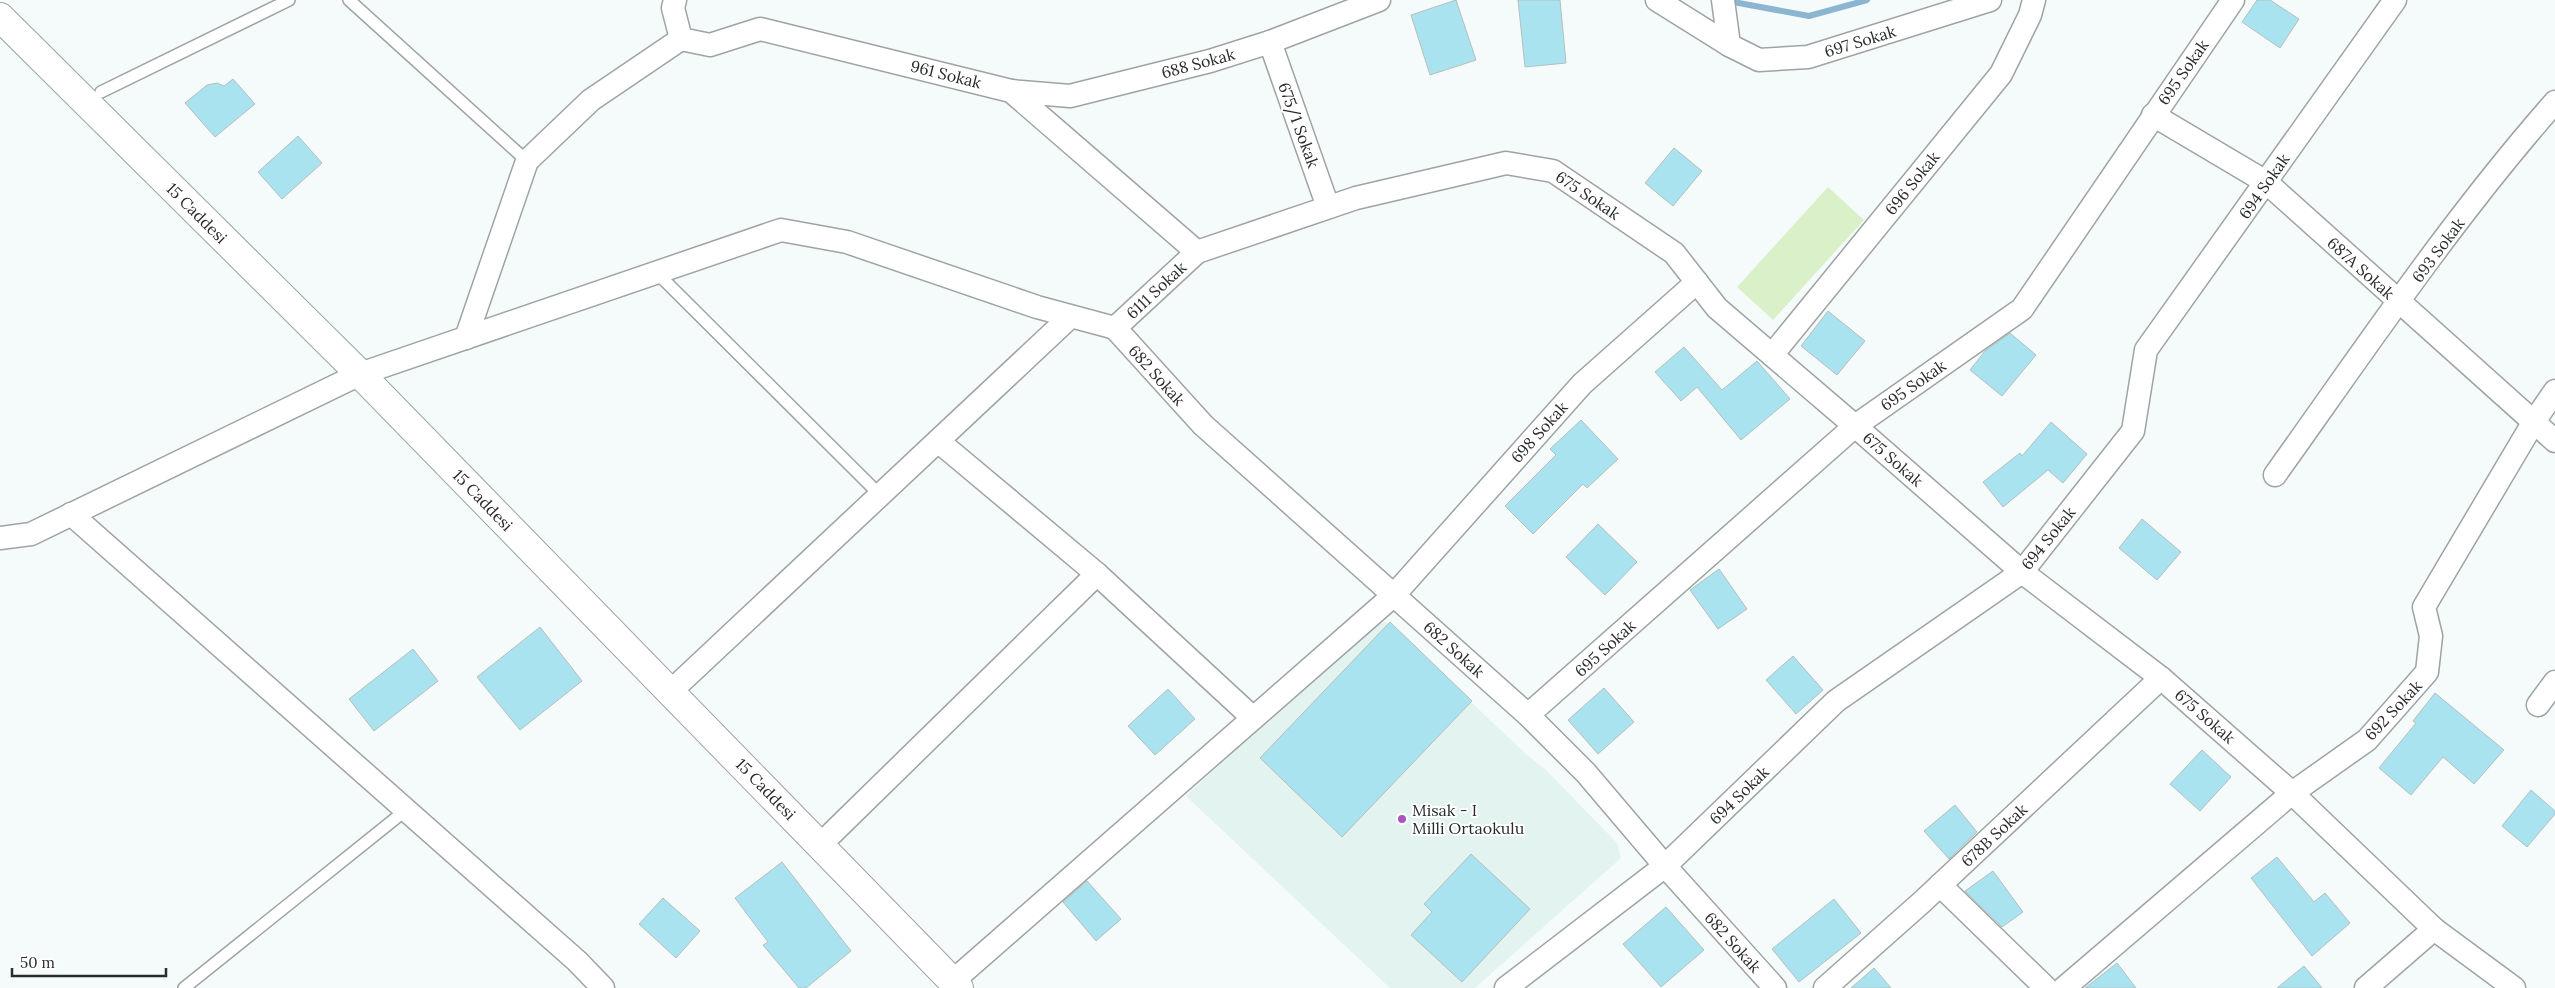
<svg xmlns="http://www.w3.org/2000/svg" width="2555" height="988" font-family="Lora,serif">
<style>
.built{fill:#e2f3f0}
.green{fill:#daf0c9}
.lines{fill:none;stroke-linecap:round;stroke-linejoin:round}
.stream{stroke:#8bb5d1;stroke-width:6}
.building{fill:#a9e3ef;stroke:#b7bebf}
.lane-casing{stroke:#9ea4a3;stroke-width:14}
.street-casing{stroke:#9ea4a3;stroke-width:25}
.secondary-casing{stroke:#9ea4a3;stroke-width:30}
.lane{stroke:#fff;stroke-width:11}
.street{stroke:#fff;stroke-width:22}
.secondary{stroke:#fff;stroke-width:28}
.poi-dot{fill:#ab53c0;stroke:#fff;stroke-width:2}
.labels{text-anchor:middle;stroke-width:4;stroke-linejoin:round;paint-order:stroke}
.street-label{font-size:16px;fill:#2a2c2c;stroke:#fff}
.poi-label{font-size:16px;fill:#2a2c2c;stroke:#fff;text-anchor:start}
</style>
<rect width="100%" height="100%" fill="#f4fbfa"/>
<!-- built -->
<polygon class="built" points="1386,622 1527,755 1546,770 1617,843 1621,858 1475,988 1390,988 1186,796 1365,629"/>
<!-- green -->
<polygon class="green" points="1828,187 1864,220 1773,320 1737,287"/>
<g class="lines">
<!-- stream -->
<polyline class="stream" points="1728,1 1809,16 1867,0"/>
</g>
<!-- building -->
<g class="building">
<polygon points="1456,0 1476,60 1430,75 1411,15"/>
<polygon points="1518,0 1560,0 1566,63 1525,67"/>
<polygon points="2257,0 2270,0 2299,19 2280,48 2242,22"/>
<polygon points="233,79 255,104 215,137 185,103 207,85 217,83 224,86"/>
<polygon points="298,136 322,163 282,199 258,172"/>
<polygon points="1674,148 1702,171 1673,206 1645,183"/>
<polygon points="1828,311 1865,341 1837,375 1801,346"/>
<polygon points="2010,333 2036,355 2002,396 1970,370 1985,351"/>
<polygon points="1684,347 1722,390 1757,361 1790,399 1741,440 1697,387 1681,401 1655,372"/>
<polygon points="1581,420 1618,459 1587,488 1583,484 1533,534 1505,506 1556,455 1550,449"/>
<polygon points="2051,422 2087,454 2063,483 2048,470 2003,507 1983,482 2020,453 2022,456"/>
<polygon points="2142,519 2181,552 2157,580 2119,548"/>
<polygon points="1598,524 1637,562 1605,595 1566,557"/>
<polygon points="1719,569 1747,609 1718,629 1690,590"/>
<polygon points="1390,622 1472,701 1342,837 1260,758"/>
<polygon points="540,627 582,681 520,730 477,677"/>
<polygon points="413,649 438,681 374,731 349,699"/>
<polygon points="1793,656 1823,690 1796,714 1766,680"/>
<polygon points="1604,688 1634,722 1598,754 1568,720"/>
<polygon points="1168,689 1195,719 1155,755 1128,726"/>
<polygon points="2435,693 2504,750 2474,784 2443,757 2411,795 2379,768 2416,723 2413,721"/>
<polygon points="2202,750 2231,777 2200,811 2170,784"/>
<polygon points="2531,790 2555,811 2555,814 2527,847 2502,826"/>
<polygon points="1955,805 1977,832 1949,859 1924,831"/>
<polygon points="1471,854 1530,909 1462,982 1411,935 1432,912 1424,904"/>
<polygon points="2277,857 2314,902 2325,893 2350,923 2312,956 2251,878"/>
<polygon points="782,862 851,951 806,988 799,988 763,945 768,942 735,898"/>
<polygon points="1993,871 2023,912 2002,927 1965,891"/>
<polygon points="1087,881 1121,919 1096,941 1063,902"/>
<polygon points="663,898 700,931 676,958 639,924"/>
<polygon points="1834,899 1861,933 1799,982 1772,949"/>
<polygon points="1666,907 1704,950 1661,987 1623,944"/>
<polygon points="2117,963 2136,988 2085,988"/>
<polygon points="2304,966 2322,988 2277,988"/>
<polygon points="1874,968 1891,988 1851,988"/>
</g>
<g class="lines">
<!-- lane casing -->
<g class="lane-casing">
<g id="lane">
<polyline points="349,0 527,161"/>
<polyline points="101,92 289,0"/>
<polyline points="657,273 880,495"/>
<polyline points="184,988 406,810"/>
</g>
</g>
<!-- street casing -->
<g class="street-casing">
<g id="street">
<polyline points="675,0 673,8 681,39 710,45 760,29 1011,91 1197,252"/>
<polyline points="1657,0 1729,45 1759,60 1808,57 1990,0"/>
<polyline points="1723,0 1729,45"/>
<polyline points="1270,42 1328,207"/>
<polyline points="1011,91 1070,96 1210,61 1270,42 1379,0"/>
<polyline points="2153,115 2266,182 2555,441"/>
<polyline points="1115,328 1197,252 1356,198 1506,163 1553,171 1674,253 1717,308 1855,426 2022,572 2161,678 2292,793 2434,929 2514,988"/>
<polyline points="1115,328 1203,425 1528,715 1586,773 1665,866 1775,988"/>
<polyline points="466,338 527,161 591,100 681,39"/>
<polyline points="1772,355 2001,74 2030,15 2034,0"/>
<polyline points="938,441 1097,574 1253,718"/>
<path d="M2275 475C2365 349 2452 219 2555 102"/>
<polyline points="71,514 577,961 603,988"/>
<polyline points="0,538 31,534 360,374 781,230 847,242 1037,307 1115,328"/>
<polyline points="670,692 1070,317"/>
<polyline points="2538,705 2555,682"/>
<polyline points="1528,715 1855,426 2022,309 2233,0"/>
<polyline points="820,845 1097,574"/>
<polyline points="1940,885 2046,988"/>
<polyline points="953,981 1394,595 1582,384 1697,282"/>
<polyline points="1506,988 1665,866 1836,701 2022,572 2133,431 2146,350 2395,0"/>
<polyline points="1825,988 1922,902 2161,678"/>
<polyline points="2064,988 2292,793 2367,740 2427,672 2431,636 2424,607 2533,423 2555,391"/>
<polyline points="2366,988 2434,929"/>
</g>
</g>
<!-- secondary casing -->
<g class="secondary-casing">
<polyline id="secondary" points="0,17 360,374 959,988"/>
</g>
<!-- lane -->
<use href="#lane" class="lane"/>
<!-- street -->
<use href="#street" class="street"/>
<!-- secondary -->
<use href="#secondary" class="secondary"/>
</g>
<!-- markers -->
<circle class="poi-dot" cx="1402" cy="819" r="5"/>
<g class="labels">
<!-- street labels -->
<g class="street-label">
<text transform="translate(1860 41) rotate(-17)" y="6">697 Sokak</text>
<text transform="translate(1198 63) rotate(-15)" y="6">688 Sokak</text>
<text transform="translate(2183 72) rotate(-55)" y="6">695 Sokak</text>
<text transform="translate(946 74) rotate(14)" y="6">961 Sokak</text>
<text transform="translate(1299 125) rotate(70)" y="6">675/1 Sokak</text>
<text transform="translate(1912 183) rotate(-51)" y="6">696 Sokak</text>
<text transform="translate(2264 186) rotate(-55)" y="6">694 Sokak</text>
<text transform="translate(1588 195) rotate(34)" y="6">675 Sokak</text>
<text transform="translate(197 213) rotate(45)" y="6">15 Caddesi</text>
<text transform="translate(2438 250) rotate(-53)" y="6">693 Sokak</text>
<text transform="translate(2361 268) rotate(42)" y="6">687A Sokak</text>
<text transform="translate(1156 290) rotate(-43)" y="6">6111 Sokak</text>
<text transform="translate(1157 375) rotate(48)" y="6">682 Sokak</text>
<text transform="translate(1913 385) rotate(-35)" y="6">695 Sokak</text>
<text transform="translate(1539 432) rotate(-48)" y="6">698 Sokak</text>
<text transform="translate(1893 459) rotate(41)" y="6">675 Sokak</text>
<text transform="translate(483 500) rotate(46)" y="6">15 Caddesi</text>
<text transform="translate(2048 538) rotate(-51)" y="6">694 Sokak</text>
<text transform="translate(1605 648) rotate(-42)" y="6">695 Sokak</text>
<text transform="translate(1454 649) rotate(42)" y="6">682 Sokak</text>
<text transform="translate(2393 710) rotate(-47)" y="6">692 Sokak</text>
<text transform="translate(2205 716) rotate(41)" y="6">675 Sokak</text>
<text transform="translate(766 789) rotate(46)" y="6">15 Caddesi</text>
<text transform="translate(1739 795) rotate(-44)" y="6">694 Sokak</text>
<text transform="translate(1994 835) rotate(-43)" y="6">678B Sokak</text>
<text transform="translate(1733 942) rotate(48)" y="6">682 Sokak</text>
</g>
<!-- poi labels -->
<g class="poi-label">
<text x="1412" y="816">Misak - I<tspan x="1412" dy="18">Milli Ortaokulu</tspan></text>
</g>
</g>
<!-- scale -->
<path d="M12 968v8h154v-8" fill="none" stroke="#2a2c2c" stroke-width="2.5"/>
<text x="20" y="968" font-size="15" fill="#2a2c2c" stroke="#ffffff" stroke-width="4" paint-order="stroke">50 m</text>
</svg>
